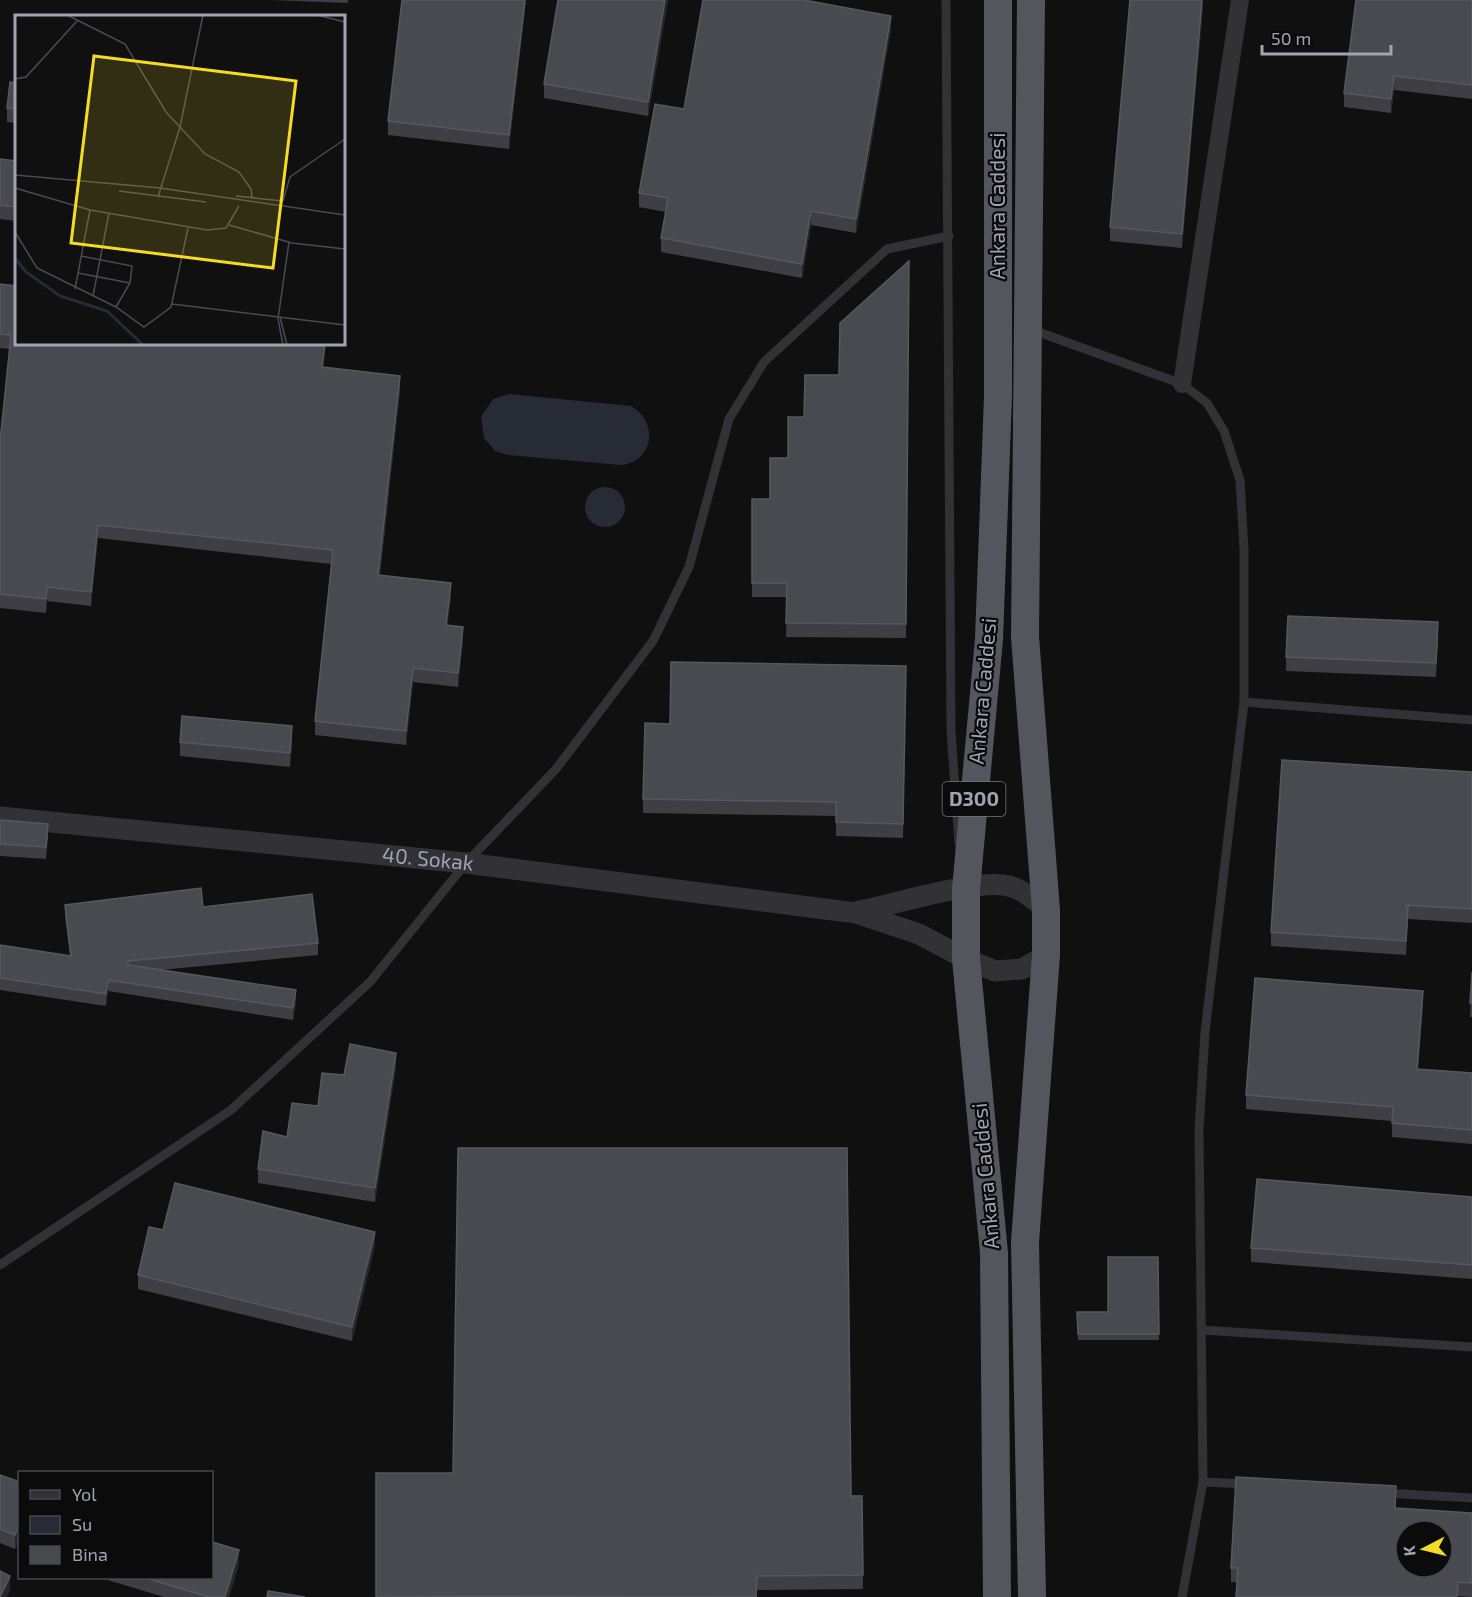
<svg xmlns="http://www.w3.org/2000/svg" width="1472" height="1597" font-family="'Exo 2',sans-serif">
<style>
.water{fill:#262b35}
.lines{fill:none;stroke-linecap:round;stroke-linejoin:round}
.service{stroke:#313136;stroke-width:9}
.minor{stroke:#313136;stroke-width:18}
.tertiary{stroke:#313136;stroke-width:21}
.trunk{stroke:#55555e;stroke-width:28}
.wall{fill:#3e3e44}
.shaded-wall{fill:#27272b}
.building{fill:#494950;stroke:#575760;stroke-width:1.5;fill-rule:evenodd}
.labels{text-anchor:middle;stroke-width:4.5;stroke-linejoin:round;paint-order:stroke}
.shield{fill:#0b0b0c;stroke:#747581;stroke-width:1.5}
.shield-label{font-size:20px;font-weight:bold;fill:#a1a2b3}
.street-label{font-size:21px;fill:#a1a2b3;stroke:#0b0b0c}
.inset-river{fill:none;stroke:#262b35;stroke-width:3}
.inset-road{fill:none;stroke:#4a4a52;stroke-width:1.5}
.view{fill:#f5dc24;fill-opacity:0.15;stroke:#f5dc24;stroke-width:3}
.inset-edge{fill:none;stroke:#a1a2b3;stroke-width:3}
</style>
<rect width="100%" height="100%" fill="#101011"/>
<!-- water -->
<g class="water">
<path d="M509 394 631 406C659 422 654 461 621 465L508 455 495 451 484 438 481 417 493 399Z"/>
<circle cx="605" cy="507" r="20"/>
</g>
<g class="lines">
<!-- service -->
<g class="service">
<polyline points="946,0 951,732 959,843"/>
<polyline points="1030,329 1182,384 1207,403 1224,431 1240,480 1244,549 1244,702 1205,1032 1199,1130 1203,1482 1182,1597"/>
<polyline points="1244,702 1472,720"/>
<polyline points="0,1265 231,1110 370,982 466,863 556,769 653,641 689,567 729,419 764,362 887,249 949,236"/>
<polyline points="1202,1330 1472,1347"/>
<polyline points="1203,1482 1248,1484"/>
<polyline points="1385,1493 1472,1498"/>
</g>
<!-- minor -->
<polyline class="minor" points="1182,384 1240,0"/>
<!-- tertiary -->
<g class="tertiary">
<path id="s1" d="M0 817 466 863 856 913 919 934 966 959 995 971 1022 969 1046 955"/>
<path d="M856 912C892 905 969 881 1003 885 1021 887 1033 899 1046 910"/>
</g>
<!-- trunk -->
<g class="trunk">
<polyline points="1031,0 1025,637 1046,910 1046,955 1025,1242 1032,1597"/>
<polyline points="997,1597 994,1253 966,959 966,889 989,639 998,396 998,0"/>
</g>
</g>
<!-- wall -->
<g class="wall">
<polygon points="271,0 348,0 348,3"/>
<polygon points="526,0 509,149 388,135 388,121"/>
<polygon points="668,0 648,116 544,98 544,84"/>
<polygon points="1203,0 1182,248 1110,241 1110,227"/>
<polygon points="1472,0 1472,99 1394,90 1391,113 1344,107 1344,93"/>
<polygon points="891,29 856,233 811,225 802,278 661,252 661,238 666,212 639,207 639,193 684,109"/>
<polygon points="16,83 16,123 7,122 7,108"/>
<polygon points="0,159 16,161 16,221 0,219"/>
<polygon points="909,261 906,638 786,637 787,597 752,597 752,499 770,499 804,417 839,375"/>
<polygon points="0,284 324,367 400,390 380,575 451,597 447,625 463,641 458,687 413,682 406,745 315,735 315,721 331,564 98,538 91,606 47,601 46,613 0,608 0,432 1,432 10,349 0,348"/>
<polygon points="1438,636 1436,677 1286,671 1286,657"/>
<polygon points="906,666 903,838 836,836 836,816 643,813 643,799 670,724"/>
<polygon points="292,740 290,767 180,756 180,742"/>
<polygon points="1472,772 1472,923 1408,919 1406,955 1271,946 1271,932"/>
<polygon points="0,820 48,835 46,859 0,856"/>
<polygon points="65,905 203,907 318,943 318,955 160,970 296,1002 293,1020 108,991 106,1006 0,990 0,945 70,956 65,917"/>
<polygon points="1472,972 1472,1017 1470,1017"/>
<polygon points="1423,1005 1418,1069 1472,1073 1472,1144 1392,1137 1392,1121 1246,1109 1246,1095"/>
<polygon points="396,1067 375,1202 258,1183 258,1169 287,1137 318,1106 344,1075"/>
<polygon points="1472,1197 1472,1279 1251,1262 1251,1248"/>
<polygon points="163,1230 375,1245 352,1341 138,1289 138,1275"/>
<polygon points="1158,1257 1159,1340 1078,1340 1077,1312 1108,1312"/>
<polygon points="376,1473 862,1496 863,1589 757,1590 757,1597 376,1597"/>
<polygon points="0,1475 20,1482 20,1537 15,1549 0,1543"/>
<polygon points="1396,1500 1396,1508 1472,1513 1472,1597 1231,1582 1231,1568"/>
<polygon points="239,1564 229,1597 164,1597 101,1578 212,1578"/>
</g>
<!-- shaded-wall -->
<g class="shaded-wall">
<polygon points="525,0 526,0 509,149 509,135"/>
<polygon points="665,0 668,0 648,116 648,102"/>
<polygon points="1202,0 1203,8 1182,248 1182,234"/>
<polygon points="891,16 891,29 856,233 856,219"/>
<polygon points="1394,76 1394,90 1391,113 1391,99"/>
<polygon points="345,157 345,171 344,182 344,168"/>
<polygon points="811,211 811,225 802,278 802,264"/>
<polygon points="325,344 326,344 322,381 322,367"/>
<polygon points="400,376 400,390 378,589 378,575"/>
<polygon points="98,525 98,538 91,606 91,592"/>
<polygon points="451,583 451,597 446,639 446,625"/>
<polygon points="47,587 47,601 46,613 46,599"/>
<polygon points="463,627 463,641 458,687 458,673"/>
<polygon points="413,668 413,682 406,745 406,731"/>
<polygon points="292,726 292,740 290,767 290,753"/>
<polygon points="1408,906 1408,920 1406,955 1406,941"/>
<polygon points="108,980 108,991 106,1006 106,994"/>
<polygon points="296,990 296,1002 293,1020 293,1008"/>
<polygon points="1423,991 1423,1005 1417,1083 1417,1069"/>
<polygon points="396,1053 396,1067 375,1202 375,1188"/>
<polygon points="375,1232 375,1245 352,1341 352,1327"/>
<polygon points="20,1523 20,1537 15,1549 15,1535"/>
<polygon points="239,1550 239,1564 229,1597 225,1597"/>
<polygon points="10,1576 10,1590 7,1597 0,1597"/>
</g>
<!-- building -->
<g class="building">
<polygon points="402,0 525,0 509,135 388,121"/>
<polygon points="558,0 665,0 648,102 544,84"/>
<polygon points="703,0 804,0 891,16 856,219 811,211 802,264 661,238 668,198 639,193 655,104 684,109"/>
<polygon points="1130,0 1202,0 1182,234 1110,227"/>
<polygon points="1356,0 1472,0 1472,85 1394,76 1391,99 1344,93"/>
<polygon points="10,82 16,83 16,109 7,108"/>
<polygon points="0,159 16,161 16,207 0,205"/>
<polygon points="909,261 906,624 786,623 787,583 752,583 752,499 770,499 770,458 788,458 788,417 804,417 805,375 839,375 840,323"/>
<polygon points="0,284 16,286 16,344 325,344 322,367 400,376 378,575 451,583 446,625 463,627 458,673 413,668 406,731 315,721 333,550 98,525 91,592 47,587 46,599 0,594 0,432 1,432 11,335 0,334"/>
<polygon points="1288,616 1438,622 1436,663 1286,657"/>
<polygon points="671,662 906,666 903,824 836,822 836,802 643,799 645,723 670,724"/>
<polygon points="182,716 292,726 290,753 180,742"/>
<polygon points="1282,760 1472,772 1472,909 1405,905 1408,906 1406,941 1271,932"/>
<polygon points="0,820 48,824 46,847 0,844"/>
<polygon points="201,888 203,907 312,894 318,943 128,961 128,965 296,990 293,1008 108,980 106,994 0,978 0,945 71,956 65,905"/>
<polygon points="1472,972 1472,1003 1470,1003"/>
<polygon points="1255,978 1423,991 1417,1069 1472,1073 1472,1130 1392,1123 1393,1107 1246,1095"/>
<polygon points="350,1044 396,1053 375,1188 258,1169 263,1131 287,1137 292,1103 318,1106 322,1073 344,1075"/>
<polygon points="458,1148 847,1148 851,1496 862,1496 863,1575 757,1576 756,1597 376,1596 376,1473 453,1473"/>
<polygon points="1257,1179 1472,1197 1472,1265 1251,1248"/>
<polygon points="175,1183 375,1232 352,1327 138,1275 149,1227 163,1230"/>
<polygon points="1108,1257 1158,1257 1159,1334 1078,1334 1077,1312 1108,1312"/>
<polygon points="0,1475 20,1482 20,1523 15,1535 0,1529"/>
<path d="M1236 1477 1396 1486 1395 1508 1472 1513V1583L1458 1582 1457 1597H1236L1238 1568H1231ZM1406 1531H1442V1567H1406Z"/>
<polygon points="212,1542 239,1550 225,1597 209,1597 146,1578 212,1578"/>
<polygon points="0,1571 10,1576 0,1597"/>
<polygon points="268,1591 305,1597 267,1597"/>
</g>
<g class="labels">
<!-- shield labels -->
<rect class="shield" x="942.5" y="782" width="63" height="34" rx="4.5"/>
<g class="shield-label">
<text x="974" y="806">D300</text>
</g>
<!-- street labels -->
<g class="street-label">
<text transform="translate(998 206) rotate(-90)" y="7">Ankara Caddesi</text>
<text transform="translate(983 691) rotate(-85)" y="7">Ankara Caddesi</text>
<text dy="7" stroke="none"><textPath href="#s1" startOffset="430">40. Sokak</textPath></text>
<text transform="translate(986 1176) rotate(-95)" y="7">Ankara Caddesi</text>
</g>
</g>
<!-- overview -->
<g transform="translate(15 15)">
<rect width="330" height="330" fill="#101011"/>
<path class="inset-river" d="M0 243 11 257 45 281 92 296 128 330"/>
<path class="inset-road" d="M52 0 110 29 151 97 190 139 224 157 236 174 237 183M302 0 330 7M0 64 11 62 62 6M0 160 145 173 330 200M0 173 75 195 192 215 211 213 224 191M104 176 191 187M221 181 268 186M143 182 165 112 188 0M268 186 275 162 330 124M214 210 277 228 330 234M0 217 22 253 101 292 129 312 156 292 173 213M66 241 117 251 115 268 101 292M63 258 115 268M60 274 75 195M78 281 94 198M157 289 330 310M265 302 272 330M268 330 263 304 274 227"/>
<path class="view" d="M79 41 281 66 258 253 56 228Z"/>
<rect width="330" height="330" class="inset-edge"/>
</g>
<!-- legend -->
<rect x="18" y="1471" width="195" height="108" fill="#0b0b0c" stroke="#47474f" stroke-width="1.5"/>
<rect x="30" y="1490" width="30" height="9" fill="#313136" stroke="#47474f" stroke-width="1.5"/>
<text x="72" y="1501" font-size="18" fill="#a1a2b3">Yol</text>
<rect x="30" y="1516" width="30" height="18" fill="#262b35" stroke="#47474f" stroke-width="1.5"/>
<text x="72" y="1531" font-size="18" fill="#a1a2b3">Su</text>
<rect x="30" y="1546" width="30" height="18" fill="#494950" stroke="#47474f" stroke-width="1.5"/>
<text x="72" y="1561" font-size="18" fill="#a1a2b3">Bina</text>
<!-- north arrow -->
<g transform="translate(1424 1549) rotate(263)"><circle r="28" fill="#0b0b0c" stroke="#47474f" stroke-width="1.5"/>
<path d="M0-4.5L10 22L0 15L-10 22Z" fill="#f5dc24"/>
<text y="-9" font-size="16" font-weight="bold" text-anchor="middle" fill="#a1a2b3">K</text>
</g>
<!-- scale -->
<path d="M1262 45v9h129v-9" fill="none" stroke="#a1a2b3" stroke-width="3"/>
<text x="1271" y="45" font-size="18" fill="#a1a2b3" stroke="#0b0b0c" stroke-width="4.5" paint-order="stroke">50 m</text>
</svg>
